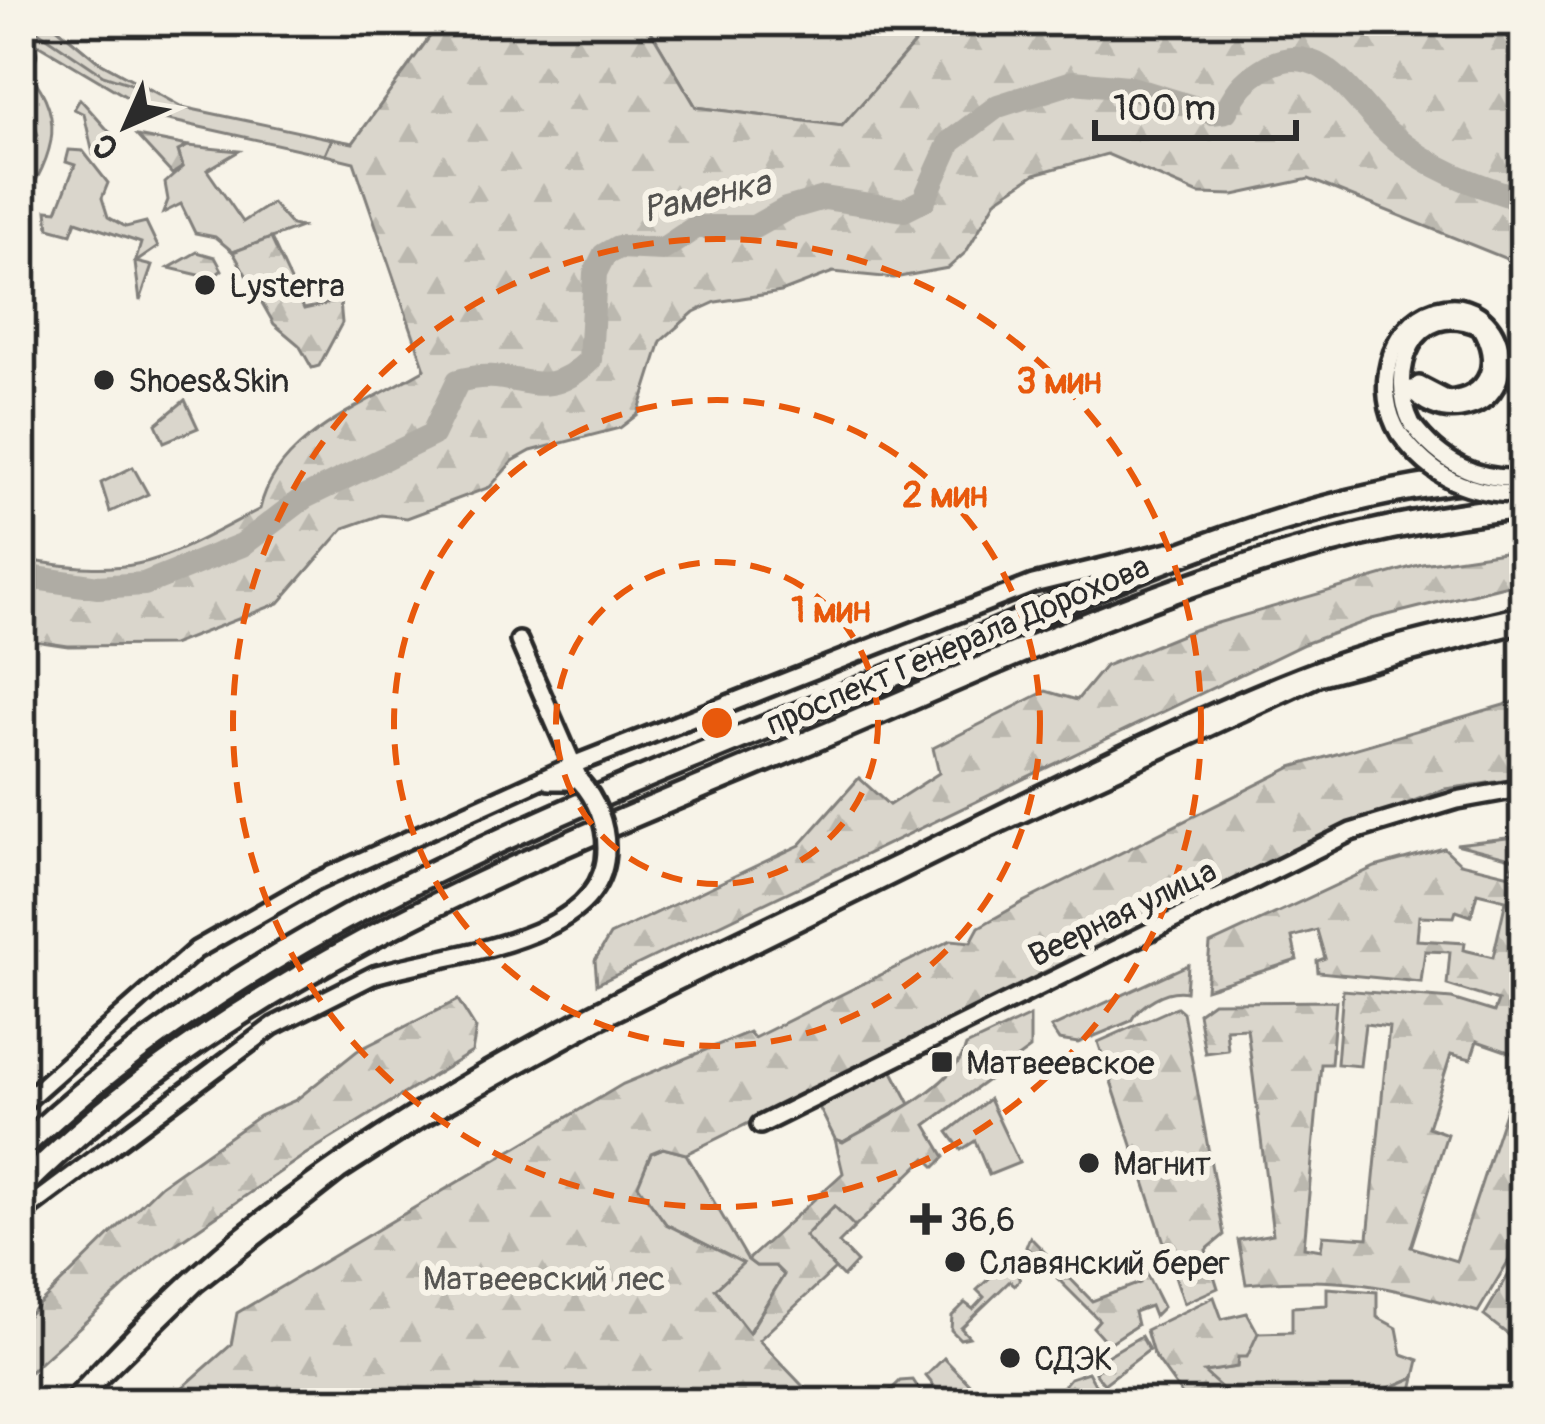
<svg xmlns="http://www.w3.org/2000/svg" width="1545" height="1424" font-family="Pangolin,sans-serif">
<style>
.green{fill:#dad6cc;stroke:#82807c;stroke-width:3}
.forest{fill:url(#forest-firs);stroke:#82807c;stroke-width:3;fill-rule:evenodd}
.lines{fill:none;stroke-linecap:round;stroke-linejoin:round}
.river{stroke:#afaca4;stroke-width:24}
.street-casing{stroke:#2b2b2b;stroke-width:24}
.secondary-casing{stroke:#2b2b2b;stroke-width:30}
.street{stroke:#f7f3e8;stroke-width:15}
.secondary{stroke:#f7f3e8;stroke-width:21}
.rail{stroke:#2b2b2b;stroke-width:4.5}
.street-bridge-casing{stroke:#2b2b2b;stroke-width:24;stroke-linecap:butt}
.street-bridge{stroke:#f7f3e8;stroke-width:15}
.ring{fill:none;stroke:#e8590c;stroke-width:6;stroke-dasharray:21 15}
.poi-dot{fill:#2b2b2b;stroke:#f7f3e8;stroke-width:4.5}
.labels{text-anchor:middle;stroke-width:12;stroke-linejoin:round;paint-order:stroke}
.poi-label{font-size:33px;fill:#2b2b2b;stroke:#f7f3e8;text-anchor:start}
.street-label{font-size:33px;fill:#2b2b2b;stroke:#f7f3e8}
.park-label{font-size:33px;fill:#575653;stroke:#f7f3e8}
.water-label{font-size:36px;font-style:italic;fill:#53524f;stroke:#f7f3e8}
.centre{fill:#e8590c;stroke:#f7f3e8;stroke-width:6}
.ring-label{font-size:36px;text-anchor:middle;font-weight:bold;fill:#e8590c;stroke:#f7f3e8;stroke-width:12;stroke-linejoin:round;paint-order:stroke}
</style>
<defs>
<pattern id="forest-firs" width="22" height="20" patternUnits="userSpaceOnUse" patternTransform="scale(3)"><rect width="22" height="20" fill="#dad6cc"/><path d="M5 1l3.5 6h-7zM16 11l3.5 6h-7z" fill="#bbb8af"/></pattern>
</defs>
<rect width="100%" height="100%" fill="#f7f3e8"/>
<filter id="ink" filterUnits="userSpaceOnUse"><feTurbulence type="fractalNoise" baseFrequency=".00833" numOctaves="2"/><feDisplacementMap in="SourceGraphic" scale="24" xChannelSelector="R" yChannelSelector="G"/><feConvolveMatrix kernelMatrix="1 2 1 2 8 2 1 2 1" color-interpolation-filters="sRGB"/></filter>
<g filter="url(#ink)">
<!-- green -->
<g class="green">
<polygon points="21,21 49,21 96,60 182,107 332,139 325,155 164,119 29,39 21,34"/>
<polygon points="645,21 934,21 842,126 696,107"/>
<path d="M21 63C69 115 55 152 21 206L26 100Z"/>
<polygon points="80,99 113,136 93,154 84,114 74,109"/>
<polygon points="188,146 239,151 207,170 243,222 272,203 291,225 301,227 233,252 215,237 195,233 181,204 163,213 168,200 165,183 183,167 178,151"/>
<polygon points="69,150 83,151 108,183 102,198 108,217 126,227 146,222 158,247 136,262 152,266 140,301 135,263 141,243 76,221 71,234 49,228 47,210 57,211 75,165 66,162"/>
<polygon points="185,400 198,428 164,442 156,424"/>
<polygon points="133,467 148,494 110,512 101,483"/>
<path d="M1188 965 1186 992C1167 988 1140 1004 1131 1021L1078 1043 1059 1040 1051 1028Z"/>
<polygon points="888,1062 910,1104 843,1142 835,1139 815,1099"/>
<polygon points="989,1099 1019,1163 989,1175 975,1141 961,1150 948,1132"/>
<polygon points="663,1148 686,1154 748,1260 756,1266 775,1266 784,1275 748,1333 715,1289 742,1263 666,1224 637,1185 651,1153"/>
<polygon points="835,1206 855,1227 839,1243 857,1262 843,1277 804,1237"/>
<polygon points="1004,1264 1013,1265 1020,1279 1015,1285 1010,1281 961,1328 969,1337 960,1339 951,1330 952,1316 965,1303 973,1309 984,1297 977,1290"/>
<polygon points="1327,1288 1377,1292 1377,1317 1397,1328 1402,1354 1419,1360 1415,1377 1354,1403 1238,1403 1203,1372 1237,1367 1238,1356 1258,1333 1292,1332 1292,1307 1327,1305"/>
<polygon points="944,1358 988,1403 946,1401 926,1376"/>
<polygon points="913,1380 928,1403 897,1398 878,1403 900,1381"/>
</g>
<!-- forest -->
<g class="forest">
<polygon points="23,21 49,21 96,60 153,91 103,75"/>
<path d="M441 21H645L696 107 842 126 934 21H1524V266L1309 179 1234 195 1199 194 1107 154 1035 174 997 199 966 252 948 268 894 278 833 272 781 292 716 302 694 312 661 341 638 414 620 428 531 451 513 461 490 487 407 518 381 515 344 528 279 603 172 645 68 646 21 639V559C139 580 158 562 260 509 276 436 367 404 425 369L354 162 325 155 332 139 353 143Z"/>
<polygon points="21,89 38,135 21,157"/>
<polygon points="137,136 188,146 178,151 183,167 172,174"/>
<polygon points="271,238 304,309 340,301 342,323 319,366 312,368 299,345 274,324 233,252"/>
<polygon points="197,252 215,257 222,270 212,278 169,268"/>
<polygon points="1524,549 1524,581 1372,619 1304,644 597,984 595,960 610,935 800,845 859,778 889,805 939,773 933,748 1046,691 1077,700 1105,666 1193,630 1422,564"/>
<path d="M1524 699V778L1445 789 1353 824 686 1154 663 1148 651 1153 638 1185 666 1224 743 1263 715 1289 749 1333 784 1275 775 1266H756L748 1260 843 1173 835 1139 843 1142C880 1121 955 1087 966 1046L1030 1016V1049L926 1125 945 1157 935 1167 926 1158 855 1227 834 1206 805 1236 835 1269 759 1340 819 1403H165L231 1345 237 1313 623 1084 749 1032 754 1038 951 940 971 942 979 927 1023 902 1292 767Z"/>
<path d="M1524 836V1235L1478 1312C1388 1285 1340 1275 1246 1284L1238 1240 1273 1234 1247 1028 1226 1029 1228 1050 1205 1053 1198 1013 1213 1002 1336 1001 1331 1064H1321L1304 1247 1321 1250 1323 1235 1368 1238 1389 1027 1365 1024 1360 1066 1337 1064 1343 990 1452 999 1494 1012 1498 1001 1447 985 1450 952 1425 951 1421 982 1318 972 1317 961 1325 958 1317 930 1292 937 1297 960 1206 989 1210 944 1375 867 1444 848 1460 863 1510 875 1515 859 1456 844ZM1477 893 1506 900 1493 957 1464 950 1465 943 1417 940 1419 916 1454 917 1456 911 1471 916ZM1477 1041 1523 1057 1456 1261 1411 1247 1447 1134 1428 1127 1451 1054 1471 1059Z"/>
<polygon points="458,1000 476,1029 472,1052 306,1154 157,1257 21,1380 21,1322 161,1185 259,1116 296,1100 357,1051"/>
<polygon points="1177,1007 1183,1012 1224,1235 1206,1250 1218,1288 1184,1303 1098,1042"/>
<polygon points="1030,1237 1092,1301 1140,1283 1138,1271 1144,1269 1163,1307 1154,1316 1150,1306 1134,1312 1137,1325 1108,1344 1093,1327 1099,1320 1026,1247"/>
<polygon points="1518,1259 1524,1262 1524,1280 1515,1294 1524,1300 1524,1347 1484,1316"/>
<polygon points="1214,1297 1222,1319 1247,1313 1258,1333 1247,1357 1238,1357 1237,1367 1204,1372 1238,1403 1188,1403 1153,1354 1146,1330"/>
<polygon points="1141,1336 1149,1350 1104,1384 1095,1373 1107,1356"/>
<polygon points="1088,1372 1096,1386 1082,1397 1086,1403 1049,1403 1070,1378"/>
<polygon points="1415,1377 1409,1403 1354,1403"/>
</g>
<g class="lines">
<!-- river -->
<path class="river" d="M21 576 98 587 144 584 242 545 305 497 432 435 458 381C518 363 539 410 590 360L595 273 604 255 618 247 663 249 696 227H754L786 209 824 198 904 210 924 200 950 142 998 106 1073 82 1128 87 1212 113 1226 111C1238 87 1247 78 1270 65 1324 38 1356 105 1390 134 1430 169 1475 185 1524 200"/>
<!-- street casing -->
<g class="street-casing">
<g id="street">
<polyline points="21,50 26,54"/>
<path d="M1412 424C1386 372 1414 297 1480 327 1500 361 1492 396 1448 400L1419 385"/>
<path d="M1399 433C1374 393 1386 325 1437 309 1504 290 1530 398 1460 409 1441 412 1423 403 1411 389"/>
<polyline points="519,641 580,781 549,781"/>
<polyline points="21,1105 196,950 315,882 573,765 1033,584 1169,551"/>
<polyline points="760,1125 1351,832 1457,800 1524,788"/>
<polyline points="21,1214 273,1026 374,975"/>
</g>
</g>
<!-- secondary casing -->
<g class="secondary-casing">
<g id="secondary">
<path d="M21 1148C268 912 601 797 910 668 1091 592 1271 502 1468 480"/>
<path d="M21 1187C251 960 546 853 838 730 1061 635 1279 530 1524 507"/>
</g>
</g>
<!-- street -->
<use href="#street" class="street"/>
<!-- secondary -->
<use href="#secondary" class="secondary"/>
<!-- rail -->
<g class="rail">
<path d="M57 1403C118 1336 182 1270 254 1214 447 1062 681 957 902 851 1032 788 1162 720 1297 667 1370 638 1448 622 1524 604"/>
<polyline points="88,1403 202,1291 345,1179 426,1127 601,1030 953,856 1322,686 1524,633"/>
</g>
<!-- street-bridge casing -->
<g class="street-bridge-casing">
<g id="street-bridge">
<path d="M1412 424C1441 462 1475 481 1524 478"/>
<path d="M1399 433C1432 478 1468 495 1524 494"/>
<path d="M374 975C445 953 607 944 606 848 606 824 596 798 580 781"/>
</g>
</g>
<!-- street-bridge -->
<use href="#street-bridge" class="street-bridge"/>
</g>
</g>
<!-- distance rings -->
<g class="ring">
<circle cx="717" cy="723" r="161"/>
<circle cx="717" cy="723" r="323"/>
<circle cx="717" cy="723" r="484"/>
</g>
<!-- markers -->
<g class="poi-dot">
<circle cx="205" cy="285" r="12"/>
<circle cx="104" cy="380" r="12"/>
<rect x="930" y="1050" width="24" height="24" rx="6"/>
<circle cx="1089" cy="1163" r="12"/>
<path d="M920 1201h12v12h12v12h-12v12h-12v-12h-12v-12h12z"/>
<circle cx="955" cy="1262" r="12"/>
<circle cx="1010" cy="1358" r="12"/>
</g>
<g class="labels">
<!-- poi labels -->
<g class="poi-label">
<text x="229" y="297">Lysterra</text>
<text x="128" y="392">Shoes&amp;Skin</text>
<text x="966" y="1074">Матвеевское</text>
<text x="1113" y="1175">Магнит</text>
<text x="950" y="1231">36,6</text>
<text x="979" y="1274">Славянский берег</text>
<text x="1034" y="1370">СДЭК</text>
</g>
<!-- street labels -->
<g class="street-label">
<text transform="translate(957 644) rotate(-23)" y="12">проспект Генерала Дорохова</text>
<text transform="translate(1122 912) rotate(-26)" y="12">Веерная улица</text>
</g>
<!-- park labels -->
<g class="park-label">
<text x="544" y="1290">Матвеевский лес</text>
</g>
<!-- water labels -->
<g class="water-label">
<text transform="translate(706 195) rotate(-13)" y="13">Раменка</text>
</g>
</g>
<circle cx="717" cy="723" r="18" class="centre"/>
<g class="ring-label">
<text x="1059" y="393">3 мин</text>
<text x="945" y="507">2 мин</text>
<text x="831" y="622">1 мин</text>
</g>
<!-- margin -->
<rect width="1545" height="1424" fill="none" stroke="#f7f3e8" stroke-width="72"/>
<rect x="36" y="36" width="1473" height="1352" fill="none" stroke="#2b2b2b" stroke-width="4.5" filter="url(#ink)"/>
<!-- north arrow -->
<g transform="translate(126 126) rotate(225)" stroke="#f7f3e8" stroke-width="9" paint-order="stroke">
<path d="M0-9L21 45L0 30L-21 45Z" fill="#2b2b2b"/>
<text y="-18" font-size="33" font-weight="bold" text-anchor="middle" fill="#2b2b2b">С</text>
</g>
<!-- scale -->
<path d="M1095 120v18h201v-18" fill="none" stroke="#2b2b2b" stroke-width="6"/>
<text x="1113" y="120" font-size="36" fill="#2b2b2b" stroke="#f7f3e8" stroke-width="9" paint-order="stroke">100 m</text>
</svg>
